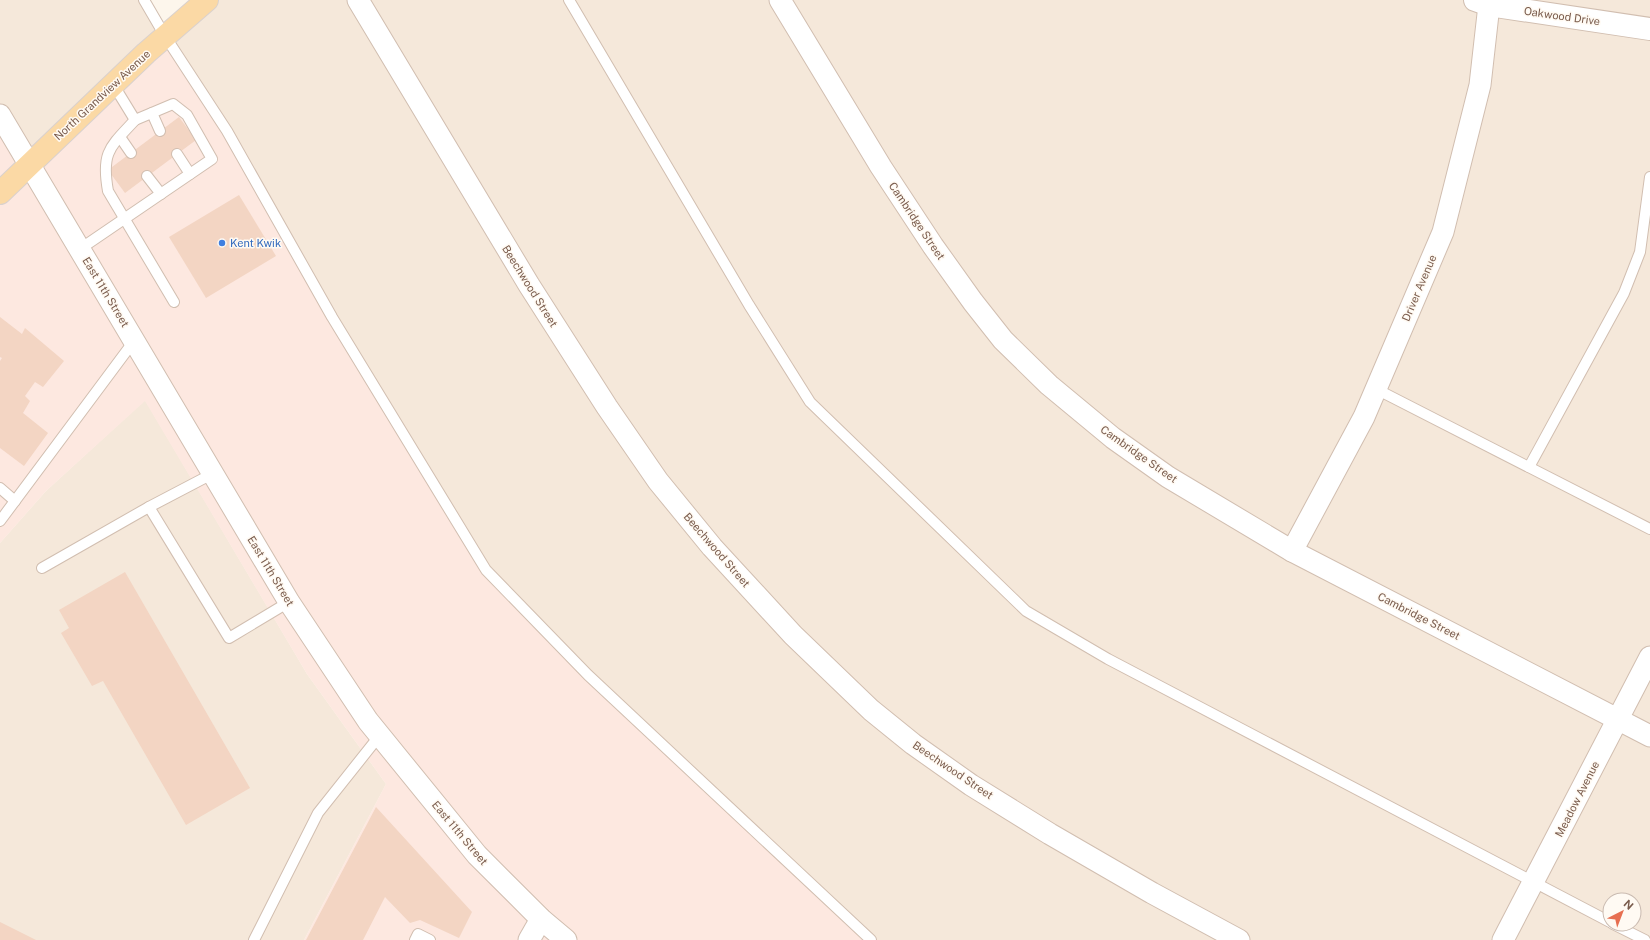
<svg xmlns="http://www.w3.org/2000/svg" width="1650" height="940" font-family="'Public Sans',sans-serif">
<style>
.residential{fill:#f5e8da;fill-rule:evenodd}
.commercial{fill:#fde8e0}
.building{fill:#f3d5c3}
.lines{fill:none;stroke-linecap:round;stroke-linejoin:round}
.service-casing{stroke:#d1beb0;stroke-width:12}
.minor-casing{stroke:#d1beb0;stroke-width:23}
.tertiary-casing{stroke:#d1beb0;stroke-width:24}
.primary-casing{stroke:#dad1cd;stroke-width:24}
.service{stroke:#fff;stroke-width:10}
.minor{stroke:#fff;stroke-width:21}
.tertiary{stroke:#fff;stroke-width:22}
.primary{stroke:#fbd9a5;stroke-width:22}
.shop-dot{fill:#3f7fe0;stroke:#fffaf3;stroke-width:1.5}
.labels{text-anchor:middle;stroke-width:3;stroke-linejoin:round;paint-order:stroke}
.street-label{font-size:11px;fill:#7a5c4d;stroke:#fffaf3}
.shop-label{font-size:11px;fill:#366cbe;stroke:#fffaf3;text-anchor:start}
</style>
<rect width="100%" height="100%" fill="#fdf6ec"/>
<!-- residential -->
<g class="residential">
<path d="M0 0H147L165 36 207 0H1650V940H869L479 562 29 163 0 117ZM1610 900H1634V924H1610Z"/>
<polygon points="145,400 307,674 386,784 304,940 0,940 0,543 46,491"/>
</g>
<!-- commercial -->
<polygon class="commercial" points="165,36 479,562 869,940 304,940 386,784 307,674 145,401 46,491 0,543 0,117 29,163"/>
<!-- building -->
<g class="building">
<polygon points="179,117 196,140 125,193 108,170"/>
<polygon points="239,195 276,256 206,298 169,237"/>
<polygon points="0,317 22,334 25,328 64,361 43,387 35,382 25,396 30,401 23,413 48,433 24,466 0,448 0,361 2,358 0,357"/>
<polygon points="125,572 250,788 186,825 103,681 92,686 61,633 69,628 59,610"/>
<polygon points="376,807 472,912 459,938 420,920 410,923 385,897 363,940 306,940"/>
<polygon points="0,922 36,940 0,940"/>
</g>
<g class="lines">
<!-- service casing -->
<g class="service-casing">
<g id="service">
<polyline points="144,0 165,36 227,131 332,317 486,570 588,675 871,940"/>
<polyline points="569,0 749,305 810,402 1026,611 1108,659 1610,922"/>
<polyline points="152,113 160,131"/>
<path d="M135 120C110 147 101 152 108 191L174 302"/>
<polyline points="120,137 131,153"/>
<polyline points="177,154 190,174"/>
<polyline points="147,176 161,194"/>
<polyline points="80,249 212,159 187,115 173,104 135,120 113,84"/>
<polyline points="1376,389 1650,529"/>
<polyline points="1529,467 1624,293 1640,252 1650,177"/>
<polyline points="212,474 149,507 229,638 289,602"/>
<polyline points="0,488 15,501"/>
<polyline points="0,521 134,341"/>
<polyline points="42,568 149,507"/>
<polyline points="1613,924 1645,940"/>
<polyline points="254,940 318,813 380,735"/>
<polyline points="415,940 418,934 430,940"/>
</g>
</g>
<!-- minor casing -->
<g class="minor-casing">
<g id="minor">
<polyline points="358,0 529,285 607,407 658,481 712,547 793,635 871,710 913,744 971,785 1050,834 1152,893 1239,940"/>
<polyline points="780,0 881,167 933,246 973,302 1003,340 1049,385 1113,438 1168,477 1292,551 1650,736"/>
<polyline points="0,115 289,602 368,721 477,855 541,919 566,940"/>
<polyline points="1292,551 1364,417 1443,232 1480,85 1489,5"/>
<polyline points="529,940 541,919"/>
<polyline points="1503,940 1650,657"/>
</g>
</g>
<!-- tertiary casing -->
<g class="tertiary-casing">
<polyline id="tertiary" points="1475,0 1489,5 1650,29"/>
</g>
<!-- primary casing -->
<g class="primary-casing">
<polyline id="primary" points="0,193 146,53 207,0"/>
</g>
<!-- service -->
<use href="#service" class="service"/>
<!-- minor -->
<use href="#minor" class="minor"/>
<!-- tertiary -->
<use href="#tertiary" class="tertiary"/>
<!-- primary -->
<use href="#primary" class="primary"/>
</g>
<!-- markers -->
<circle class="shop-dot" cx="222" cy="243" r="4"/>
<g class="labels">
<!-- street labels -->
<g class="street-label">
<text transform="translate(1562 16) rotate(8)" y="4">Oakwood Drive</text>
<text transform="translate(102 95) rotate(-43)" y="4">North Grandview Avenue</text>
<text transform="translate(917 221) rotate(56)" y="4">Cambridge Street</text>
<text transform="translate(530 286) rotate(58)" y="4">Beechwood Street</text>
<text transform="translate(1419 288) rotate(-67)" y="4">Driver Avenue</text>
<text transform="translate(106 292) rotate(59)" y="4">East 11th Street</text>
<text transform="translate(1139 454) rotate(35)" y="4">Cambridge Street</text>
<text transform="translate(717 550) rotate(49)" y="4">Beechwood Street</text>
<text transform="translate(271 571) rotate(59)" y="4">East 11th Street</text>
<text transform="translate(1419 616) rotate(27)" y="4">Cambridge Street</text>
<text transform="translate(953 770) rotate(34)" y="4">Beechwood Street</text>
<text transform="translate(1577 799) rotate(-63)" y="4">Meadow Avenue</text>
<text transform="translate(460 833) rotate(50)" y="4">East 11th Street</text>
</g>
<!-- shop labels -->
<g class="shop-label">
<text x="230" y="247">Kent Kwik</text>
</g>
</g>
<!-- north arrow -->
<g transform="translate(1622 912) rotate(42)"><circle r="19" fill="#fffaf3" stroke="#cabbb1"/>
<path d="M0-3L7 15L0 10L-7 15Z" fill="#e76f51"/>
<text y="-6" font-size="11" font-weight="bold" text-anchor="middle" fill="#7a5c4d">N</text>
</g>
</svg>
